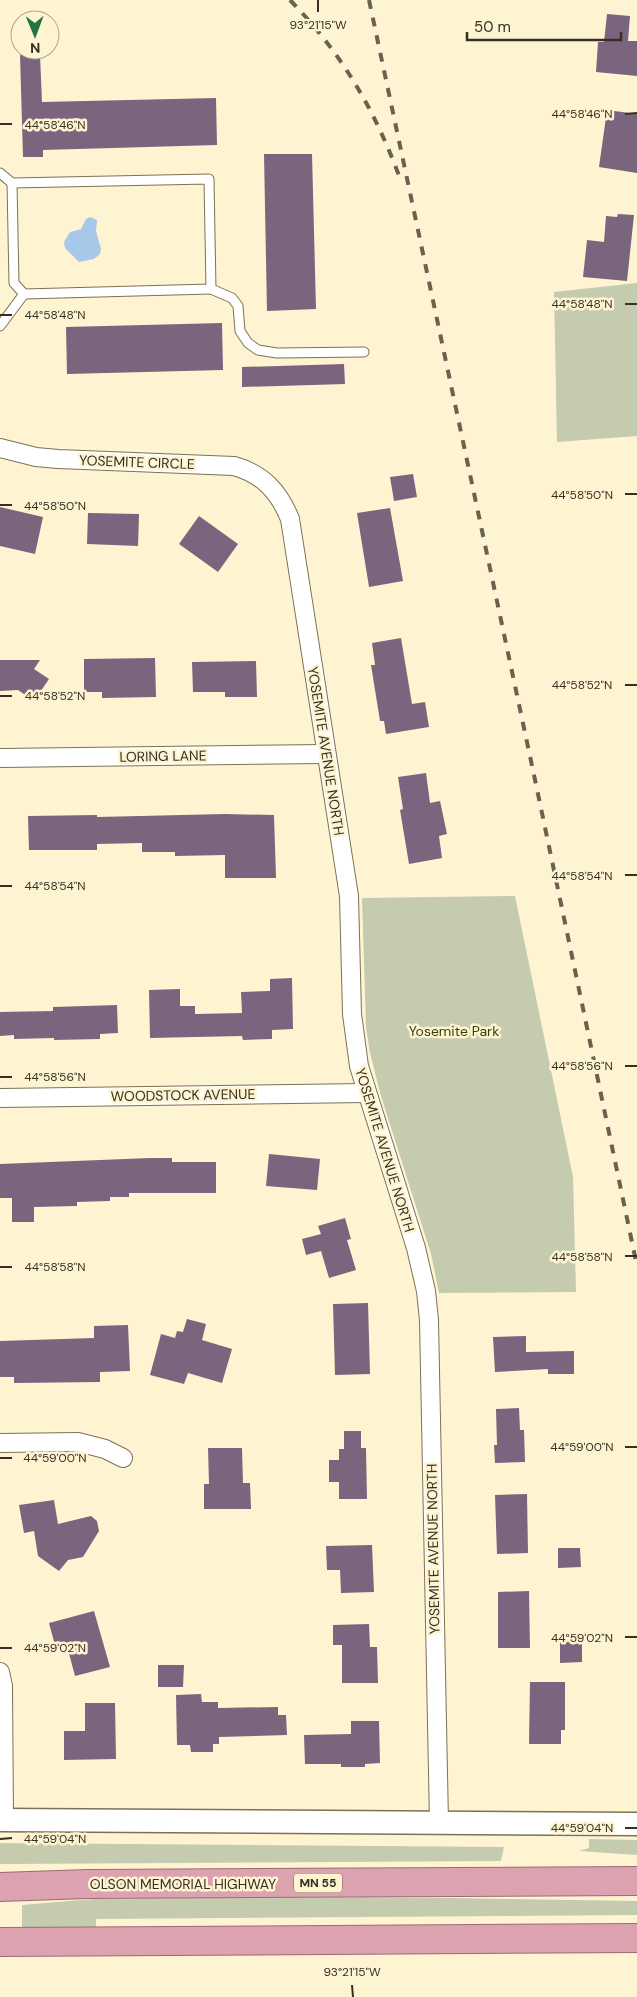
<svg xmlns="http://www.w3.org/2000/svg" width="637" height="1997" font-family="'DM Sans',sans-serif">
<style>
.green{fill:#c5cbae}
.water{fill:#a7c8e9}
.building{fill:#7b647d}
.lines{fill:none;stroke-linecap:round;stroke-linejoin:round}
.service-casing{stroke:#7b7253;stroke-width:11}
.minor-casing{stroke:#7b7253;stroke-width:20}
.tertiary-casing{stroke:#7b7253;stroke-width:25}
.trunk-casing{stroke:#9c6a72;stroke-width:30}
.service{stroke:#fff;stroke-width:9}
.minor{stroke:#fff;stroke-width:18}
.tertiary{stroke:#fff;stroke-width:22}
.trunk{stroke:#dca2b0;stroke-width:28}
.rail{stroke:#686250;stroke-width:4;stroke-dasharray:9 9;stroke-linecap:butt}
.ticks{fill:none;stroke:#343023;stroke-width:2}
.labels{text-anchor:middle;stroke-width:5;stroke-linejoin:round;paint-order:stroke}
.shield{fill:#fff4d2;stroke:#716b58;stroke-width:1}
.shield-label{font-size:12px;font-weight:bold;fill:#343023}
.street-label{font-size:14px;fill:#343023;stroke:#fff4d2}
.park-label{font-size:14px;fill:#383f0b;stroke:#fff4d2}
.ticks-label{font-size:12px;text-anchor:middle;fill:#343023;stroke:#fff4d2;stroke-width:5;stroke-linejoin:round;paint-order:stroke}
</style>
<rect width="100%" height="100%" fill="#fff4d2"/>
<!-- green -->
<g class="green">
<polygon points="637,283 637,436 557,442 554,292"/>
<polygon points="515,896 573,1177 576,1292 439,1293 431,1254 381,1096 370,1053 366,1027 362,898"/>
<polygon points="589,1839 637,1840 637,1855 579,1851 589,1848"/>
<polygon points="0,1843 504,1847 501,1861 5,1864 0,1864"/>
<polygon points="266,1897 453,1898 637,1901 637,1915 96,1919 96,1929 22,1928 22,1905 93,1899"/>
</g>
<!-- water -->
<polygon class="water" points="90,217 97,220 96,231 101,249 100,254 94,259 79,262 65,248 64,242 70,232 81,229 86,219"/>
<!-- building -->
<g class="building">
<polygon points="607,14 630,16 628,41 637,41 637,76 596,72 598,42 604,42"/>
<polygon points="20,55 40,55 42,102 216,98 217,145 43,150 43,157 23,157"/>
<polygon points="607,110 637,114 637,173 599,167"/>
<polygon points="264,154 312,154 316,309 267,311"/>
<polygon points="618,214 634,215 627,281 583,277 587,240 604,242 606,216 617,217"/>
<polygon points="222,323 223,370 67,374 66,327"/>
<polygon points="344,364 345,384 242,387 242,367"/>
<polygon points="413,474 417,497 394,501 390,477"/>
<polygon points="0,507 43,517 35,554 0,546"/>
<polygon points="390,508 403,581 369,587 357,513"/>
<polygon points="88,513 139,514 138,546 87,544"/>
<polygon points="199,516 238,544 218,572 179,544"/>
<polygon points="401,638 412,704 425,702 429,727 386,734 384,721 380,721 371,665 375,665 372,643"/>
<polygon points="155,658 156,697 102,698 102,692 84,692 84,659"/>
<polygon points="0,660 40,660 34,669 49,679 34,701 18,690 0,691"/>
<polygon points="256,661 257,697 225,697 225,692 193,692 192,662"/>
<polygon points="426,773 430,803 440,801 447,834 439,836 442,858 409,864 400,810 403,809 398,777"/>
<polygon points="225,814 274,815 276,878 225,878 225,855 175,856 175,852 142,852 142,843 97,844 97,850 29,850 28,816 97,815 97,817"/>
<polygon points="292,978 293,1029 272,1030 272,1039 243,1040 242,1036 150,1038 149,990 180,989 180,1006 195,1006 195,1014 242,1013 241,992 270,991 270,979"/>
<polygon points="117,1005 118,1033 100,1034 100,1039 54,1040 54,1038 14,1039 14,1035 0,1036 0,1012 53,1011 53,1007"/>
<polygon points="269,1154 320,1159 317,1190 266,1186"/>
<polygon points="150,1158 172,1158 172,1162 216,1162 216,1193 129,1193 129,1197 110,1197 110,1201 77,1202 77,1206 34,1207 34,1222 12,1222 12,1198 0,1198 0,1164"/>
<polygon points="345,1218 351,1239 347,1240 356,1270 329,1278 321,1251 306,1255 302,1239 321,1234 318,1226"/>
<polygon points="368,1303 370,1374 335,1375 333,1304"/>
<polygon points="187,1319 206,1324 202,1340 232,1349 222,1383 188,1373 184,1384 150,1375 161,1334 175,1338 177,1331 183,1332"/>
<polygon points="128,1325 130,1371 100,1372 100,1382 14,1383 14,1377 0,1377 0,1341 94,1338 94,1326"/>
<polygon points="526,1336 526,1352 574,1351 574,1374 548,1374 548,1369 495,1372 493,1337"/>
<polygon points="519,1408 520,1430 524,1430 525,1462 495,1463 494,1445 497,1445 496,1409"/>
<polygon points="344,1431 361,1431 361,1448 366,1448 367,1499 339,1499 339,1482 329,1482 329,1460 339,1460 339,1449 344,1449"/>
<polygon points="208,1448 242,1448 243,1483 250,1483 251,1509 204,1509 204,1484 209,1484"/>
<polygon points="527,1494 528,1553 497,1554 495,1495"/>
<polygon points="54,1500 58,1524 91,1516 97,1521 99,1531 83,1557 68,1560 59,1571 38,1556 34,1531 24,1533 19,1505"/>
<polygon points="372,1545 374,1592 341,1593 340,1570 327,1570 326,1546"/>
<polygon points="558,1548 580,1548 581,1567 558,1568"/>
<polygon points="529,1591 530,1648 498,1648 498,1592"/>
<polygon points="94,1611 110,1667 75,1676 67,1646 56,1649 49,1623"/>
<polygon points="369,1624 370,1647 377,1647 378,1683 342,1683 342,1645 333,1645 333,1625"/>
<polygon points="560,1642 582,1642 582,1662 560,1663"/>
<polygon points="158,1665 184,1665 183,1687 158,1687"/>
<polygon points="530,1682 565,1682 565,1730 561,1730 561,1744 529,1744"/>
<polygon points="201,1694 202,1702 218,1702 218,1708 278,1707 278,1715 286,1715 287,1735 219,1737 219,1744 213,1744 213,1752 191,1752 190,1745 177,1745 176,1695"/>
<polygon points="85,1703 115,1703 116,1759 64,1760 64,1731 85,1731"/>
<polygon points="351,1721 379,1721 380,1763 365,1764 365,1767 341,1767 341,1764 305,1764 304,1735 351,1734"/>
</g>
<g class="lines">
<!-- service casing -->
<g class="service-casing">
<g id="service">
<polyline points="0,173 12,183"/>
<polygon points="209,179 211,289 24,294 14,283 12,183"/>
<polyline points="211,289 232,298 238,306 240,331 248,343 258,350 277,353 364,352"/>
<polyline points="0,326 24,294"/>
</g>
</g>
<!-- minor casing -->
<g class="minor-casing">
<g id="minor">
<path d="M0 448 36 457 58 459 234 466C263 474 279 492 290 519L349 896 352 1014 359 1066 416 1248 426 1291 429 1320 439 1823"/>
<polyline points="0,758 325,754"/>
<polyline points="0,1098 366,1093"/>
<polyline points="0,1443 78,1442 105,1449 123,1458"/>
<polyline points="0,1672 3,1686 4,1820"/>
</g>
</g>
<!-- tertiary casing -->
<g class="tertiary-casing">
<polyline id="tertiary" points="0,1820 637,1824"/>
</g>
<!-- trunk casing -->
<g class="trunk-casing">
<g id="trunk">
<polyline points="0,1887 88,1884 637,1881"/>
<polyline points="0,1942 637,1938"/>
</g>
</g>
<!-- service -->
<use href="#service" class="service"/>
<!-- minor -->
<use href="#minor" class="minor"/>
<!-- tertiary -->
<use href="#tertiary" class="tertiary"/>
<!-- trunk -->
<use href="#trunk" class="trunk"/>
<!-- rail -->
<g class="rail">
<path d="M290 0C343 55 375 110 401 181"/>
<polyline points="369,0 534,775 637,1266"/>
</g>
</g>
<!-- ticks -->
<path class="ticks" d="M318 0V12M625 114 637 113M0 124H12M625 304H637M0 315H12M625 494H637M0 505H12M625 685H637M0 696H12M625 875H637M0 886H12M625 1066H637M0 1077H12M625 1256H637M0 1267H12M625 1447H637M0 1458H12M625 1637H637M0 1648H12M625 1828H637M0 1839 12 1838M352 1985 353 1997"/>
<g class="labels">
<!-- shield labels -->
<rect class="shield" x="294" y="1873.5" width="48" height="19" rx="4"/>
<g class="shield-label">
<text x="318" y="1887">MN 55</text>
</g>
<!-- street labels -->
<g class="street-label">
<text transform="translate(137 462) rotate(2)" y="5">YOSEMITE CIRCLE</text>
<text transform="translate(326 751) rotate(81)" y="5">YOSEMITE AVENUE NORTH</text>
<text transform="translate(163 756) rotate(-1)" y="5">LORING LANE</text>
<text transform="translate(183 1095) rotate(-1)" y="5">WOODSTOCK AVENUE</text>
<text transform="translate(385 1150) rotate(73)" y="5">YOSEMITE AVENUE NORTH</text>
<text transform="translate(433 1549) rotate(-91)" y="5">YOSEMITE AVENUE NORTH</text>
<text x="183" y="1889">OLSON MEMORIAL HIGHWAY</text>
</g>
<!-- park labels -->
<g class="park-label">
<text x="454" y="1036">Yosemite Park</text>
</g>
</g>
<g class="ticks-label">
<text x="318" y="29">93°21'15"W</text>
<text x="582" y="118">44°58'46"N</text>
<text x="55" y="129">44°58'46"N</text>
<text x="582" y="308">44°58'48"N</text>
<text x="55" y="319">44°58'48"N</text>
<text x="582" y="499">44°58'50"N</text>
<text x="55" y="510">44°58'50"N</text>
<text x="582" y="689">44°58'52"N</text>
<text x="55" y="700">44°58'52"N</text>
<text x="582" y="880">44°58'54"N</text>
<text x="55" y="890">44°58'54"N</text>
<text x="582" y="1070">44°58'56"N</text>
<text x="55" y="1081">44°58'56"N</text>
<text x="582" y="1261">44°58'58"N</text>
<text x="55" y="1271">44°58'58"N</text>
<text x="582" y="1451">44°59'00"N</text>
<text x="55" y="1462">44°59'00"N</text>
<text x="582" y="1642">44°59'02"N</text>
<text x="55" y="1652">44°59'02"N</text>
<text x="582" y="1832">44°59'04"N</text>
<text x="55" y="1843">44°59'04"N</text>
<text x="352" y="1976">93°21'15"W</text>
</g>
<!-- north arrow -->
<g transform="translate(35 35) rotate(179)"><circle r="24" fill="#fff4d2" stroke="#aea68c"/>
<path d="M0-4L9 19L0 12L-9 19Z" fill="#257343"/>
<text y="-8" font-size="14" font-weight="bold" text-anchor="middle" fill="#343023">N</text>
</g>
<!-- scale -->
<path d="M467 32v8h154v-8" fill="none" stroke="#343023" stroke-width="2.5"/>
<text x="474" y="32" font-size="15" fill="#343023" stroke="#fff4d2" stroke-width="4" paint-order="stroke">50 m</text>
</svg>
